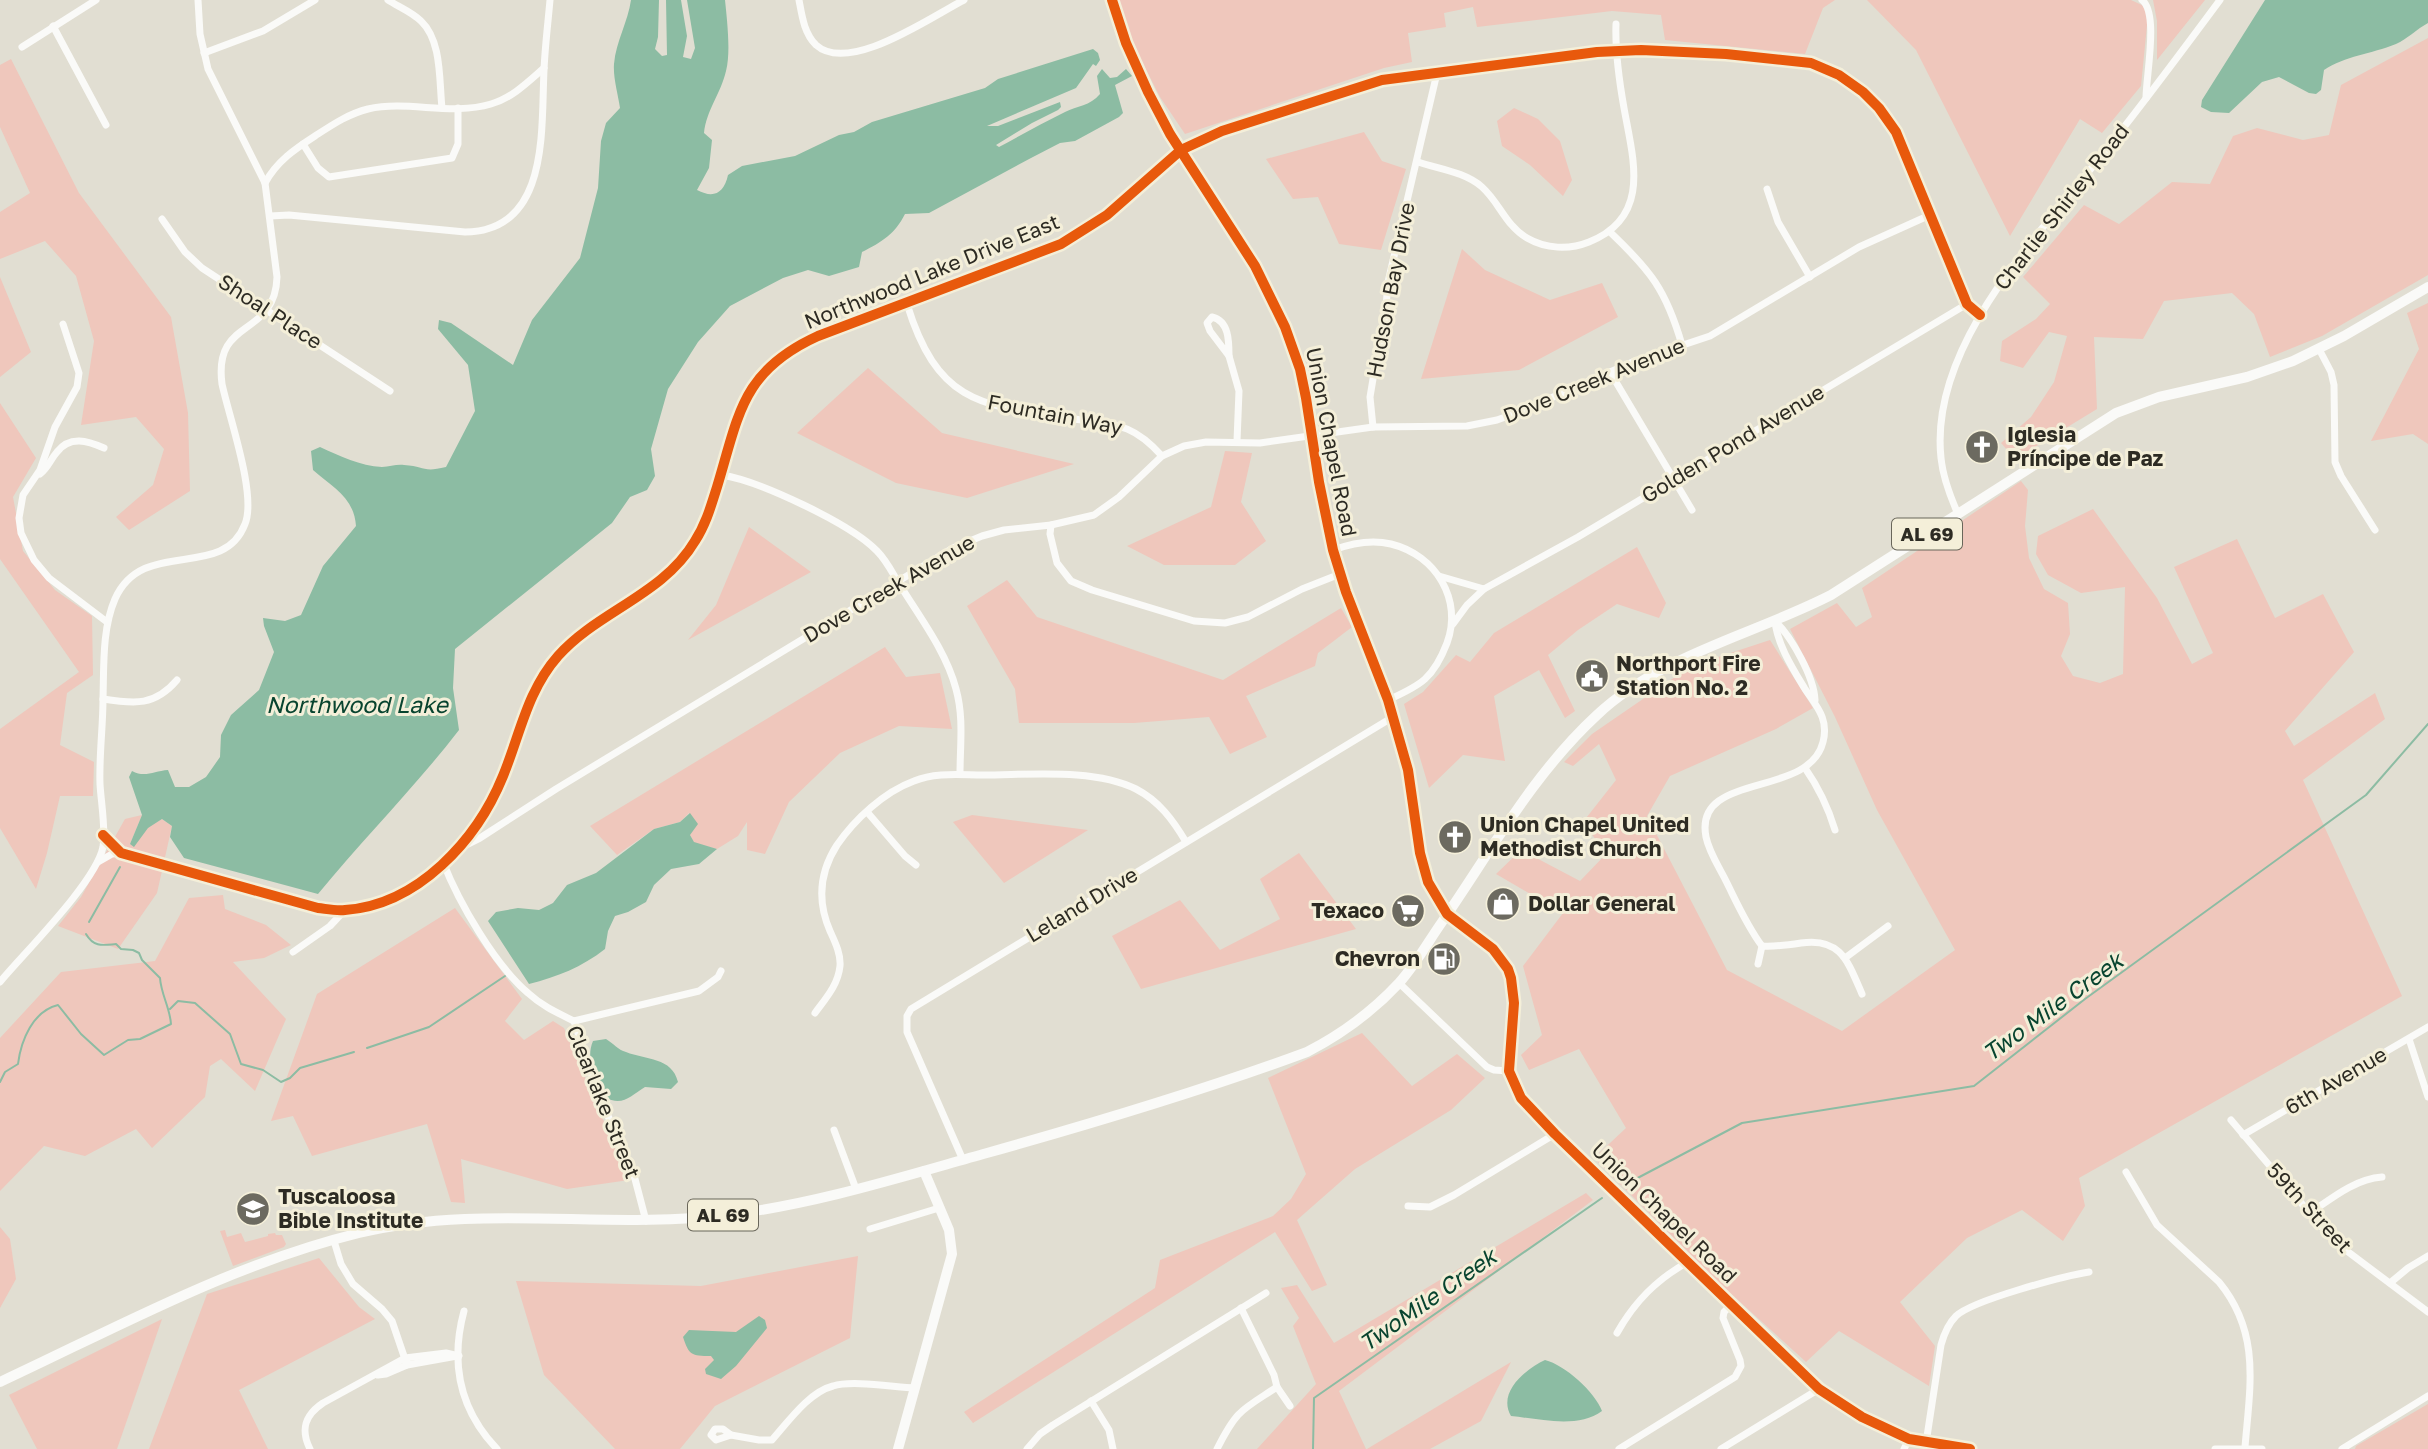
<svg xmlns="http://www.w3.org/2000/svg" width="2428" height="1449" font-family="'Golos Text',sans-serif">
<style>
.green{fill:#efc7bc}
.water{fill:#8cbca3}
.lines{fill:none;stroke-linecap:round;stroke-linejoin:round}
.stream{stroke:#8cbca3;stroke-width:2}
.minor{stroke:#fafaf8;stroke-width:7}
.major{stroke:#fafaf8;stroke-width:10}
.cycleway-casing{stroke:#f4efd9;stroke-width:15}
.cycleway{stroke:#e8590c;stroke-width:10}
.labels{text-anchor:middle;stroke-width:6;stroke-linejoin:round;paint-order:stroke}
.shield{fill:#f4efd9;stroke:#69665a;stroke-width:2}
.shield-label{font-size:19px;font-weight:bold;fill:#2d2b23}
.street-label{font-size:21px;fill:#2d2b23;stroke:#f4efd9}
.poi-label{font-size:21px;font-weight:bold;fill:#2d2b23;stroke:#f4efd9;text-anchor:start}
.water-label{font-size:23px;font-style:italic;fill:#08442f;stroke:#f4efd9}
</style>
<rect width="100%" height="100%" fill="#e1ded2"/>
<!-- green -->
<g class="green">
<polygon points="1112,0 1835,0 1823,8 1805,54 1665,40 1661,15 1612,11 1477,27 1473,7 1444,13 1446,27 1408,33 1412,62 1384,68 1185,134 1160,97 1114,7"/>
<polygon points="1867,0 2131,0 2144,6 2148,15 2141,86 2102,133 2080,119 2010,236 1916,50"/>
<polygon points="2153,0 2205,0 2157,60 2157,21"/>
<polygon points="2428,38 2428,275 2322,336 2270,357 2254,314 2232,293 2164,301 2143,339 2094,337 2097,409 2015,459 2001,443 2031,417 2054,382 2067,336 2049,332 2023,368 2000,361 2002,341 2036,319 2050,304 2023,277 2084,205 2119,224 2172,182 2210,184 2233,136 2257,128 2303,140 2329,135 2341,85"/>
<polygon points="11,59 79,193 171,317 188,413 190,491 129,530 116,517 153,485 164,449 136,417 81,425 94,341 76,276 45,241 0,259 0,212 30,193 0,127 0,65"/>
<polygon points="1514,108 1538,119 1560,141 1572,180 1563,196 1530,165 1502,146 1497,121"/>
<polygon points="1364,132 1382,161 1406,169 1381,250 1339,244 1318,197 1293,199 1266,159"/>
<polygon points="1462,249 1485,270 1550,300 1602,283 1618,317 1519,370 1421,379"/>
<polygon points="0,277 31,352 0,377"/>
<polygon points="2428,303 2428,444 2413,434 2371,441 2419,349 2407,313"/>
<polygon points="868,368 942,433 1074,464 967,498 896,483 797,433"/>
<polygon points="0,403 36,458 13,497 23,551 55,590 92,616 93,675 67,693 60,745 94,762 93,796 60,796 47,853 36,889 0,828 0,729 79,672 0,559"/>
<polygon points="1225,451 1252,453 1241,502 1266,541 1235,565 1164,565 1127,546 1211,507"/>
<polygon points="2021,481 2028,490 2025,526 2029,558 2044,589 2068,603 2070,634 2061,656 2073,676 2100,683 2123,674 2125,587 2081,593 2048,575 2036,554 2038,536 2093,509 2157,598 2192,664 2213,653 2174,567 2237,539 2275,618 2323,594 2354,652 2285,731 2294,746 2375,693 2385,719 2303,780 2402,996 2079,1178 2085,1206 2063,1241 2022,1210 1967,1238 1900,1302 1935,1346 1929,1386 1839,1331 1806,1362 1718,1282 1594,1158 1626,1128 1579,1049 1529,1070 1521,1055 1542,1035 1523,966 1563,913 1496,874 1521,850 1580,881 1606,854 1583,822 1616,780 1599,744 1573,766 1564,762 1592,734 1691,666 1770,640 1813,708 1776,729 1670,776 1647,816 1727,970 1842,1031 1955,950 1877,810 1835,717 1790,629 1837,603 1856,627 1872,617 1862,588"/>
<polygon points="749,527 811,572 688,640 716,605"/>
<polygon points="1637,547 1666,603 1659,618 1617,604 1578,630 1548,655 1575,711 1565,718 1539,670 1494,696 1505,761 1463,755 1429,788 1404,704 1423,692 1456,655 1470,662 1494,633"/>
<polygon points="1007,580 1037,617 1223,680 1341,608 1352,627 1318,653 1315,666 1246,696 1267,737 1230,754 1209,717 1134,723 1019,723 1015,689 967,606"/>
<polygon points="885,647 906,677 940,673 952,729 899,726 840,753 789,802 765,854 747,850 747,822 738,836 717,849 694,843 690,835 689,813 680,822 654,829 617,855 590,826"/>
<polygon points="142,815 130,844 148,827 162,819 172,826 157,893 118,949 58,926 81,897 125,819"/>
<polygon points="972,815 1088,830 1004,883 953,822"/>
<polygon points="1299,853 1356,929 1141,989 1112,936 1180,900 1220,950 1280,919 1260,879"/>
<polygon points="223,895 225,909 266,925 291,945 264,958 233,962 286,1019 255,1091 221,1059 210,1066 205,1097 152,1148 136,1129 85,1156 44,1146 0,1191 0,1038 61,972 155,961 189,898"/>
<polygon points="455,908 522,999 505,1021 524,1040 553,1021 564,1028 629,1180 567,1189 461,1159 465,1203 451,1202 427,1124 312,1156 293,1116 271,1121 317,994"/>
<polygon points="1362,1033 1412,1086 1457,1054 1485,1078 1451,1110 1355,1169 1297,1220 1327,1285 1312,1291 1275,1232 973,1423 964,1412 1155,1288 1160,1260 1273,1216 1291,1199 1306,1174 1268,1078"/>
<polygon points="1586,1193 1593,1200 1339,1391 1366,1449 1257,1449 1316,1384 1293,1326 1299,1318 1281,1288 1297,1285 1334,1343"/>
<polygon points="0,1227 10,1239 16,1279 0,1308"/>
<polygon points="225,1230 227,1237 241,1233 245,1242 268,1236 268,1234 275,1233 276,1235 282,1235 286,1244 284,1247 233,1266 220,1231"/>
<polygon points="858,1256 850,1338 715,1406 680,1449 615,1449 544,1375 516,1281 701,1286"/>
<polygon points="319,1258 359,1307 375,1319 239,1390 268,1449 149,1449 207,1294"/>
<polygon points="162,1319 117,1449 37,1449 9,1395"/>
<polygon points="1511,1362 1481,1421 1430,1449 1367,1449"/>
<polygon points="2428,1404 2428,1449 2355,1449 2356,1446"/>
</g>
<!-- water -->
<g class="water">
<path d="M631 0H659L658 37 655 49 662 56 667 55 666 0H681L687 36 683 57 691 59 695 48 687 0H725C727 20 731 52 726 71 721 93 706 111 704 133L712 140 709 168 697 190C714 199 724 193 728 175L742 166 795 156 839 135 854 132 872 122 985 88 998 79 1093 49 1098 53 1100 60 1096 66 1093 64 1076 88 987 126H998L1060 102 1061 107 1058 110 1032 123 996 145 999 147C1021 135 1043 123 1065 112 1077 106 1090 106 1100 94L1097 76 1102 69 1110 78 1117 77 1126 69 1132 76 1115 85 1123 113 1119 117 1075 141 1060 143 1031 158 929 213 905 214C895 234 882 242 862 252L859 267 829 276 808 270 783 278 730 306 698 342 668 389 651 449 655 476 647 490 630 497 612 523 455 649 453 688 459 730C415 787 364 838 318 894L184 858 170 837 172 826 162 819 148 828 134 847 130 844 142 815 129 777 132 771C145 778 154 771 168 770L175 787H189L206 777 220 757 221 735 231 715 259 690 274 652 264 626 263 618 285 621 301 615 323 566 356 526C354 497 333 488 313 470L311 451 320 447C340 456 360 466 382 467 390 467 396 464 404 465 425 466 422 473 446 467L475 411 468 365 438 329 439 320 451 323 513 365 532 320 580 258 598 188 601 141 606 123 620 108C618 94 613 78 614 64 616 41 628 22 631 0Z"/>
<path d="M2265 0H2428V23C2417 29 2407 39 2396 44 2371 54 2345 56 2324 70L2321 90 2316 94 2309 93 2279 77 2262 82 2229 113 2211 112 2201 107 2202 100Z"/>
<path d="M690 813 698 824 690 835 694 842 717 849 699 864 671 869 654 885 646 902 628 912 615 916 608 931 605 949C582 967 557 977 529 984L488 921 496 912 518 908 539 910 553 903 567 885 596 873 654 829 680 822Z"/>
<path d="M606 1039C613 1043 618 1050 626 1052 646 1060 672 1057 678 1082L671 1089 645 1087C630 1096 623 1107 604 1097 596 1080 585 1059 593 1041Z"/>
<path d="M759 1316 765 1320 767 1328 736 1366 721 1379 706 1374 705 1369 714 1360 711 1356C691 1356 689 1355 683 1337L689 1330 736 1332Z"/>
<path d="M1545 1360C1565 1365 1595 1392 1602 1411 1578 1429 1540 1419 1511 1416 1497 1392 1526 1369 1545 1360Z"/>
</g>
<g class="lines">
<!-- stream -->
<g class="stream">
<polyline points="89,922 120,867"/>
<polyline points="170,1009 178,1001 195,1003 230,1034 241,1064 263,1070 281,1082 290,1078 300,1068 354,1052"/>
<polyline points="367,1048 429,1027 505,976"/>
<path d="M0 1082 5 1072 18 1064C21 1040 33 1011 58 1005L81 1034 104 1055 128 1040 140 1039 171 1024C170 1008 161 994 160 978L142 960 139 953 133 950 121 949 116 944C104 945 94 948 86 934"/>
<polyline points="1630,1182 1742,1123 1974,1086 2085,999 2366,795 2428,724"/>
<polyline points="1313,1449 1314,1398 1602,1198"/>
</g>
<!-- minor -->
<g class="minor">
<path d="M388 0C399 7 412 12 421 21 442 41 439 80 442 108"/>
<path d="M799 0C802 16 804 33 816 45 849 75 932 16 964 0"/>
<polyline points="1112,0 1126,43 1148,92 1170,134 1255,266 1285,327 1300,369 1306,398 1319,482 1333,550 1346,592 1388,700 1408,770 1420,853 1428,882 1447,914 1493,949 1508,969 1511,978 1514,1003 1509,1071 1521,1098 1555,1134 1819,1389 1862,1417 1909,1439 1970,1449"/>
<path d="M2142 0C2159 13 2146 76 2146 98"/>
<polyline points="53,26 106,125"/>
<polyline points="22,47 96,0"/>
<polyline points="204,53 263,31 315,0"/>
<polyline points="303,144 318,168 329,177 452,158 458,144 458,108"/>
<path d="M1418 162C1439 169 1465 172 1482 187 1499 202 1506 226 1527 238 1546 249 1569 250 1589 242 1652 217 1633 159 1624 108 1619 80 1615 53 1616 24"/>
<path d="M265 183C277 161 295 149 315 136 332 125 348 114 368 109 408 100 451 116 491 104 512 98 528 82 544 68"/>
<polyline points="1767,189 1778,222 1810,277"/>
<path d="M270 216 289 215 465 232C550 231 541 129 544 70 545 46 548 23 550 0"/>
<polyline points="162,219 185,252 202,268 390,391"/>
<path d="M1610 232C1651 271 1666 290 1682 345"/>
<path d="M907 304C939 408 985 406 1082 420 1120 425 1135 426 1162 456"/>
<path d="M1212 317C1229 321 1229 341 1229 356L1210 331 1207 323Z"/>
<polyline points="63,324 79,373 77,387 55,427 40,470 23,495 19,518 21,533 34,560 49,578 107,622"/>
<polyline points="2319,349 2331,372 2334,385 2335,462 2341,476 2375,530"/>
<polyline points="1229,356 1239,391 1237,441"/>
<polyline points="1610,372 1692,510"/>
<polyline points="1373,427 1370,397 1374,373 1383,343 1388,282 1437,73"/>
<path d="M40 474C48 468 50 460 57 452 70 435 88 441 104 448"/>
<path d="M721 475C758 480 851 524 877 551 886 560 892 572 898 582 919 616 946 651 956 689 964 718 960 745 960 774"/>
<path d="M1958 514C1950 496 1943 478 1941 458 1929 348 2034 240 2098 160 2140 108 2180 54 2220 0"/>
<polyline points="1051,525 1050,534 1057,563 1071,581 1092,590 1194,621 1225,623 1248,617 1302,589 1340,574"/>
<path d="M1333 550C1352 543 1371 539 1391 544 1436 555 1463 600 1447 643 1442 656 1436 669 1425 679 1415 688 1401 694 1388 700"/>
<polyline points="1439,576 1484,589 1578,537 1967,304"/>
<path d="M1776 622C1792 638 1814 677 1815 700"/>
<polyline points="1453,624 1467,605 1484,589"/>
<path d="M103 699C135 704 155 706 177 680"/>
<path d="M1805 768C1819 788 1828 807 1835 830"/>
<polyline points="868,813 905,856 916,865"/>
<path d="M103 835 121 853 318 908C327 909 336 911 345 910 418 905 477 840 503 776 520 735 527 691 558 656 598 611 663 595 695 541 706 524 711 506 717 487 739 415 741 371 818 336L1061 244 1107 215 1181 150 1222 131 1382 80 1597 52 1641 50 1726 54 1811 63 1839 75 1863 92 1879 108 1896 132 1967 304 1980 315"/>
<polyline points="460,848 480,838 556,789 953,548 982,536 1004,530 1051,525 1094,515 1119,497 1162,456 1184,446 1206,442 1260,443 1373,427 1467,426 1497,420 1519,412 1635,361 1710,336 1859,247 1930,215"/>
<polyline points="98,862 112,854 121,853"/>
<path d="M443 862C459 903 495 965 528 993 542 1006 558 1013 574 1021L596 1088 635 1179 646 1221"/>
<path d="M1762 946C1775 947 1788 945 1801 943 1841 937 1848 962 1862 994"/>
<polyline points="293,952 330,926 344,911"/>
<polyline points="1845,958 1888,926"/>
<path d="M1758 964 1762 946C1747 926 1737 903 1726 881 1719 867 1709 852 1706 837 1693 771 1809 799 1823 742 1829 719 1817 707 1805 689 1793 669 1777 644 1775 621"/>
<path d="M0 982C25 952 96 882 103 847 106 830 101 802 100 784 99 755 103 727 103 699 104 666 102 629 115 599 143 536 223 582 245 524 257 495 229 417 222 384 213 316 275 339 277 277L265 183 208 69 200 34 198 0"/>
<polyline points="1399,983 1487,1067 1494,1070 1509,1071"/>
<path d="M815 1013C826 998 838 985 840 966 841 954 835 942 830 931 817 901 819 873 837 845 855 819 884 792 914 781 936 772 960 775 983 775 1029 775 1094 768 1136 789 1159 801 1173 820 1186 842"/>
<polyline points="574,1021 699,991 718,977 721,971"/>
<polyline points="2409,1039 2428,1097"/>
<polyline points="2231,1120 2319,1224 2339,1245 2428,1312"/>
<polyline points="834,1130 856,1189"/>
<polyline points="2243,1135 2428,1027"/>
<polyline points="963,1160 907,1032 907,1016 911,1009 1393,717"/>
<path d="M2126 1172 2157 1225 2219 1282C2261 1333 2250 1386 2245 1447"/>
<polyline points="1408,1206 1430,1207 1454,1195 1555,1134"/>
<path d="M2310 1213C2332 1198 2355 1179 2382 1177"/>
<polyline points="870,1229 939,1208"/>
<polyline points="334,1241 341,1264 353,1284 382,1309 392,1321 407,1365"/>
<polyline points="2390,1283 2408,1268 2428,1256"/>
<polyline points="1241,1308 1274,1375 1277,1387 1290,1406"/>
<path d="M464 1311C450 1363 460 1410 497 1449"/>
<path d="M1617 1333C1635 1301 1657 1279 1688 1262"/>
<polyline points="378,1375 386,1374 407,1365 457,1356"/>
<polyline points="1091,1401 1109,1430 1113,1449"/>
<polygon points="715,1429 723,1429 731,1435 716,1440 711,1435"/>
<path d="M731 1435 759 1440H772C788 1422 809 1392 833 1386 852 1380 893 1387 915 1388"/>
<path d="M1926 1443 1941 1345C1944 1334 1948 1324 1956 1316 1973 1300 2064 1276 2089 1272"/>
<path d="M310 1449C300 1429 305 1415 323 1403L405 1358 446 1353 459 1356"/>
<polyline points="1027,1449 1040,1434 1053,1425 1266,1293"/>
<path d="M1217 1449C1237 1409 1242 1410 1277 1387"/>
<polyline points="1619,1449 1735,1377 1741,1366 1740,1360 1723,1318 1724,1312 1731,1305"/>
<polyline points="1721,1449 1819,1389"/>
<polyline points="1904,1449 1909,1439"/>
<polyline points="2215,1449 2262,1449"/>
<polyline points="2342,1449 2428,1396"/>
</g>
<!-- major -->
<g class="major">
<path d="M0 1382C118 1327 232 1264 359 1233 481 1203 605 1230 727 1215 816 1204 901 1177 987 1153 1094 1123 1202 1091 1307 1052 1342 1034 1372 1012 1399 983 1416 964 1428 942 1442 922 1491 851 1533 774 1597 715 1662 654 1753 635 1831 595L2116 413 2159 397 2247 377 2293 361 2344 336 2428 287"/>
<polyline points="898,1449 952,1254 949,1230 924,1171"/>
</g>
<!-- cycleway casing -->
<g class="cycleway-casing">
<g id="cycleway">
<polyline points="1112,0 1126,43 1148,92 1170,134 1255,266 1285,327 1300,369 1306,398 1319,482 1333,550 1346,592 1388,700 1408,770 1420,853 1428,882 1447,914 1493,949 1508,969 1511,978 1514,1003 1509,1071 1521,1098 1555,1134 1819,1389 1862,1417 1909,1439 1970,1449"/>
<path d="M103 835 121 853 318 908C327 909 336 911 345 910 418 905 477 840 503 776 520 735 527 691 558 656 598 611 663 595 695 541 706 524 711 506 717 487 739 415 741 371 818 336L1061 244 1107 215 1181 150 1222 131 1382 80 1597 52 1641 50 1726 54 1811 63 1839 75 1863 92 1879 108 1896 132 1967 304 1980 315"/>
</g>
</g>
<!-- cycleway -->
<use href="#cycleway" class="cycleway"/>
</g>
<!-- icons -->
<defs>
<g id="church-disc" transform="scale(1.75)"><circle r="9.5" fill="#6c6a60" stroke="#f4efd9"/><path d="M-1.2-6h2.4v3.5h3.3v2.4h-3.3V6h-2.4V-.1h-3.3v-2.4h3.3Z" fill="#fff"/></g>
<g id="civic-disc" transform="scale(1.75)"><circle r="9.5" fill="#6c6a60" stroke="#f4efd9"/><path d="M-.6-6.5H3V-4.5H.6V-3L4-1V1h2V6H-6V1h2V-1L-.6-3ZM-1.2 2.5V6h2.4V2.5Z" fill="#fff"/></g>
<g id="shop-disc" transform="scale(1.75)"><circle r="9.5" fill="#6c6a60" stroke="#f4efd9"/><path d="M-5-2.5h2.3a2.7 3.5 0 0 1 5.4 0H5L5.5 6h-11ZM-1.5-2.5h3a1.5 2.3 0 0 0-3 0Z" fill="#fff"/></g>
<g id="supermarket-disc" transform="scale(1.75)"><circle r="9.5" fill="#6c6a60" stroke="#f4efd9"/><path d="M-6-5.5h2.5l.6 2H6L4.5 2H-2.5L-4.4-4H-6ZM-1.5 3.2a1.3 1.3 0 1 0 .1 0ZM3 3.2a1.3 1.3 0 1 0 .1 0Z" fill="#fff"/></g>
<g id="fuel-disc" transform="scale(1.75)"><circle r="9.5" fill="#6c6a60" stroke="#f4efd9"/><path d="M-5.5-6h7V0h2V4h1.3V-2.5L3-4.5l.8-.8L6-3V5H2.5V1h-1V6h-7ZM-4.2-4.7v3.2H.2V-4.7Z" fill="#fff"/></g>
<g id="school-disc" transform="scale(1.75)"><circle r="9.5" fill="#6c6a60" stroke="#f4efd9"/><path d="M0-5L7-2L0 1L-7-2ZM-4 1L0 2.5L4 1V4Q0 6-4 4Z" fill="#fff"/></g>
</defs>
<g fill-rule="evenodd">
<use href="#church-disc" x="1982" y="447"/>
<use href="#civic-disc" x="1592" y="676"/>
<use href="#church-disc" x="1455" y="837"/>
<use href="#shop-disc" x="1503" y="904"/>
<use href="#supermarket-disc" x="1408" y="911"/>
<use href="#fuel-disc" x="1444" y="959"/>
<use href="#school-disc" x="253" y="1209"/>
</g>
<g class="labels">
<!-- shield labels -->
<g class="shield">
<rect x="1892" y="518.5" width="70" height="31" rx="5"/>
<rect x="688" y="1199.5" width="70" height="31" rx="5"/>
</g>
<g class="shield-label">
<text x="1927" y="541">AL 69</text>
<text x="723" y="1222">AL 69</text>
</g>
<!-- street labels -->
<g class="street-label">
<text transform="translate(2062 207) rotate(-52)" y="7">Charlie Shirley Road</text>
<text transform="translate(932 272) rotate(-22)" y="7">Northwood Lake Drive East</text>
<text transform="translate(1391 290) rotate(-79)" y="7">Hudson Bay Drive</text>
<text transform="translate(270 312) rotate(33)" y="7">Shoal Place</text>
<text transform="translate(1594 381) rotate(-22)" y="7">Dove Creek Avenue</text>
<text transform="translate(1055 415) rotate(11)" y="7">Fountain Way</text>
<text transform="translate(1331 442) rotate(79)" y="7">Union Chapel Road</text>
<text transform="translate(1733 444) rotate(-31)" y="7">Golden Pond Avenue</text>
<text transform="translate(889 589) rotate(-30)" y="7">Dove Creek Avenue</text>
<text transform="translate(1082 905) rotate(-31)" y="7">Leland Drive</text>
<text transform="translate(2336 1081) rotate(-30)" y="7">6th Avenue</text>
<text transform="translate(603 1102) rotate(68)" y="7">Clearlake Street</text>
<text transform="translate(2309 1208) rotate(47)" y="7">59th Street</text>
<text transform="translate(1664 1213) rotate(44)" y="7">Union Chapel Road</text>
</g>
<!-- poi labels -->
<g class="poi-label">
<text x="2007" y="442">Iglesia<tspan x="2007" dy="24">Príncipe de Paz</tspan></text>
<text x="1616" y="671">Northport Fire<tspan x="1616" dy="24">Station No. 2</tspan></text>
<text x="1480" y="832">Union Chapel United<tspan x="1480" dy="24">Methodist Church</tspan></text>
<text x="1528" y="911">Dollar General</text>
<text x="1384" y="918" text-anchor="end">Texaco</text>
<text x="1420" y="966" text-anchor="end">Chevron</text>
<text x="278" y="1204">Tuscaloosa<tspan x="278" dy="24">Bible Institute</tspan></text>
</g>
<!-- water labels -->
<g class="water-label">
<text x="357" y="713">Northwood Lake</text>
<text transform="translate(2053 1007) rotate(-36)" y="8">Two Mile Creek</text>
<text transform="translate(1428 1300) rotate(-35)" y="8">TwoMile Creek</text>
</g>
</g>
</svg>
